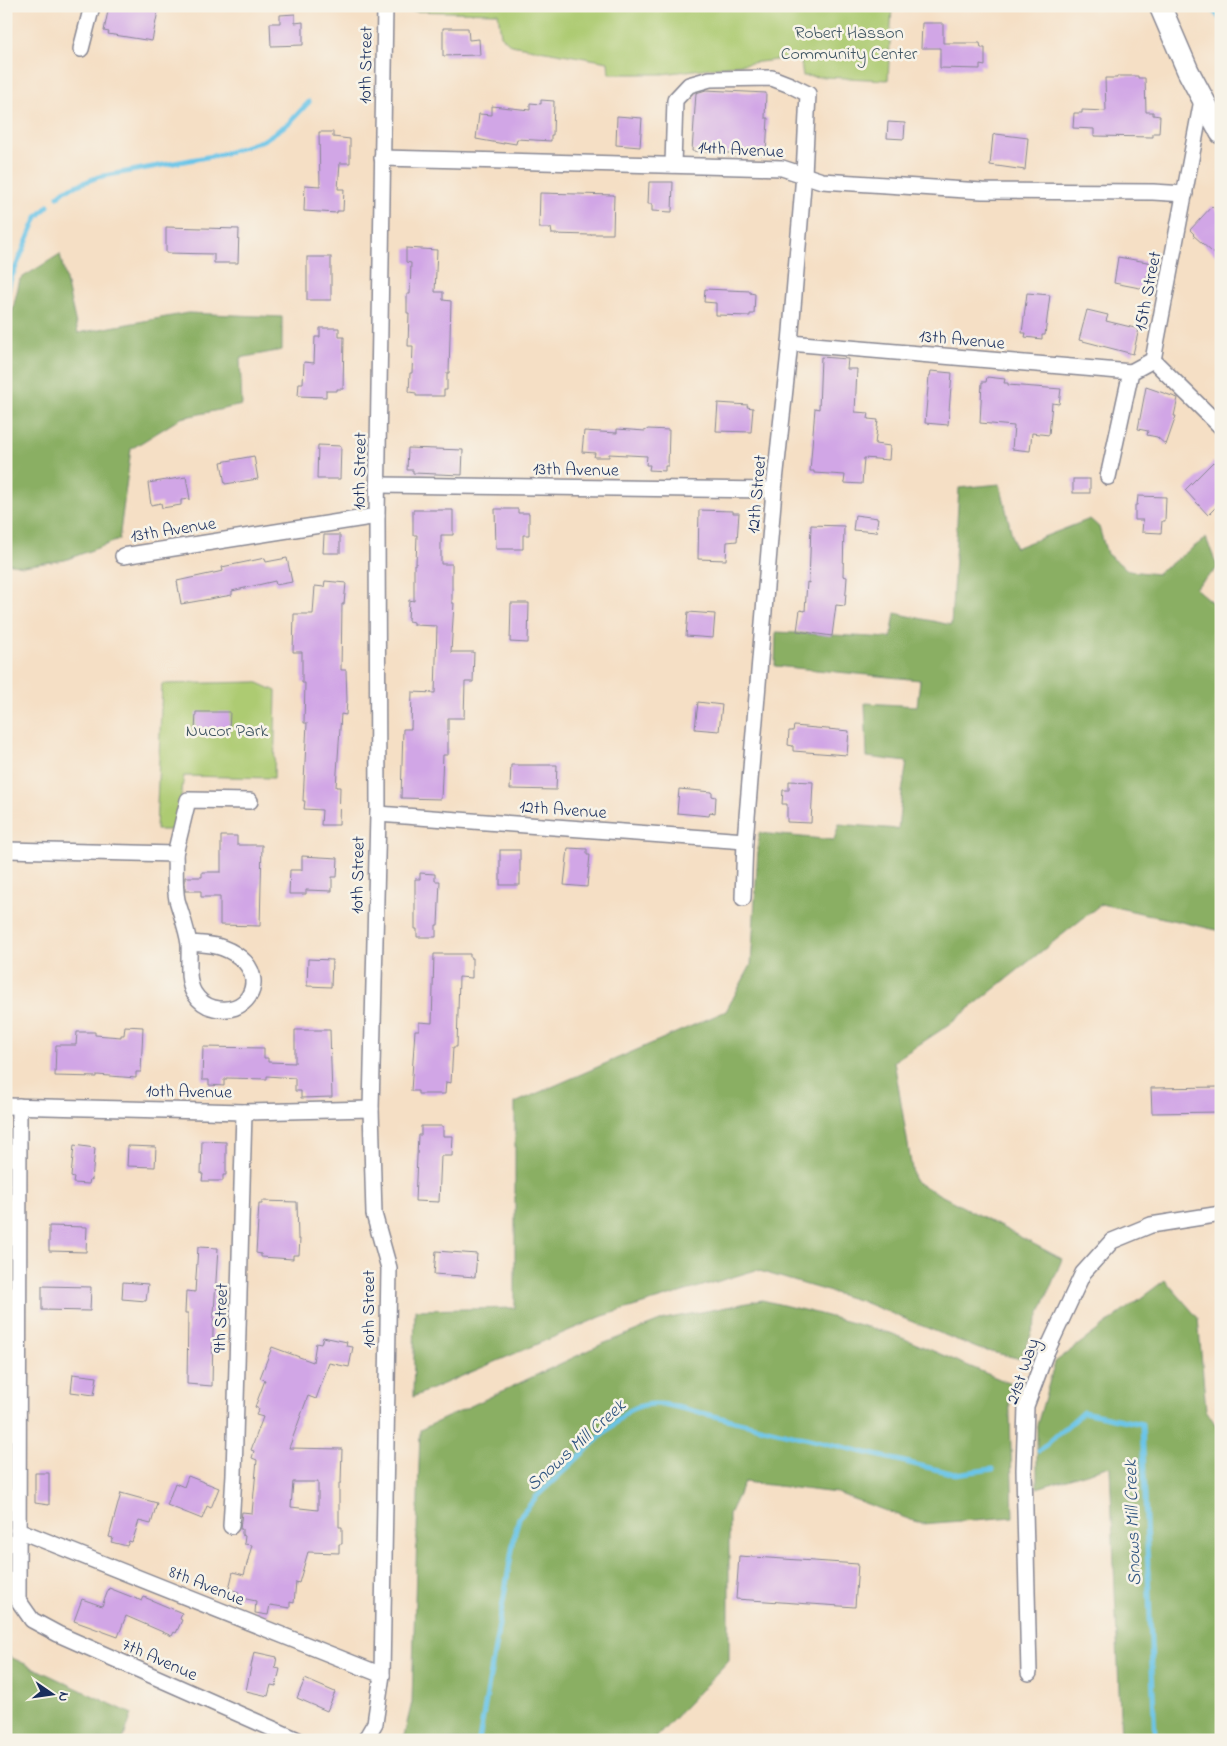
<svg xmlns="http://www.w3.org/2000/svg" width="1227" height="1746" font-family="'Indie Flower',sans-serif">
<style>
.green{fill:#adcb72;stroke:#647d68}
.forest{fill:#8aaf64;stroke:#526f61}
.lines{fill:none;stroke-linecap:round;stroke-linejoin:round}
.stream{stroke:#6ac5e8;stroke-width:5}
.building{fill:#d1a6e6;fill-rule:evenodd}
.minor-casing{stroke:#888792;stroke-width:18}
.secondary-casing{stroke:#888792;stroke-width:24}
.minor{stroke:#fff;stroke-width:15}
.secondary{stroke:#fff;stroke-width:21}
.labels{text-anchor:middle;stroke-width:5;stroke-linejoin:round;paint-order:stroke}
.park-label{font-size:18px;fill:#405663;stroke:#f7f3e8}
.street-label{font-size:18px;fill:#1b2f5e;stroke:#f7f3e8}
.water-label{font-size:19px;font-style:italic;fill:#2f5480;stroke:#f7f3e8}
</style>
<rect width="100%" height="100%" fill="#f7f3e8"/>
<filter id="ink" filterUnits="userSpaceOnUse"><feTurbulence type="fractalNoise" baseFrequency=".02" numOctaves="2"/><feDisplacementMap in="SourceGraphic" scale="10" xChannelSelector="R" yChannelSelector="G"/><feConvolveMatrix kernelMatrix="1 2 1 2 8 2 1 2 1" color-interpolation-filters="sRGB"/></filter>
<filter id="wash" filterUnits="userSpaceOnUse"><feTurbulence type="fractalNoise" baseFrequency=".0096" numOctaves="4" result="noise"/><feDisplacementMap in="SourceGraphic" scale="20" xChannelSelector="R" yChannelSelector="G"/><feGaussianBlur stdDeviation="1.12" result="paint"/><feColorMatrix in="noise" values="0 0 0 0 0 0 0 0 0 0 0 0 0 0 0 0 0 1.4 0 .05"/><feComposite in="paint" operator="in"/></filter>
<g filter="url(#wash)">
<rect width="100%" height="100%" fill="#f5dfc5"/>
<!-- green -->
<g class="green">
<polygon points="405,6 892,6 888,80 803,76 800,57 662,74 609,74 608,62 511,45 501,36 498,13 405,11"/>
<polygon points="256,682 276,691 274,778 184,776 177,827 171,830 156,830 162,684"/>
</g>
<!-- forest -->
<g class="forest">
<polygon points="60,254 78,333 188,313 282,317 282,350 240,358 242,405 181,418 131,449 119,540 65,560 23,566 6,563 6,338 20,279"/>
<polygon points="1000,484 1015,548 1090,519 1099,527 1107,554 1129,571 1157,574 1206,538 1218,568 1195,588 1221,610 1221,931 1101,904 950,1024 894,1061 914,1181 1062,1259 1021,1359 979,1349 861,1301 756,1270 603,1316 413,1397 415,1310 515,1308 515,1103 726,1011 751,965 759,833 834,840 839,824 898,829 902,792 907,762 867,757 865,703 917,706 920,680 775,666 776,632 891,638 895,613 951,625 959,488"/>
<polygon points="1165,1280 1198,1318 1206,1410 1221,1433 1221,1740 1121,1740 1110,1466 1037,1488 1037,1425 1055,1362"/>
<polygon points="762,1300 816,1313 893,1334 1009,1383 1013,1517 922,1524 837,1493 744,1482 729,1514 729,1660 654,1740 403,1740 412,1702 420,1430 600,1345 665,1319"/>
<polygon points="6,1655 132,1714 123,1740 6,1740"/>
</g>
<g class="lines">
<!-- stream -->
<g class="stream">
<polyline points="1210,6 1221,20"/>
<polyline points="404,8 406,6"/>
<polyline points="58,196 65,190 98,177 223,154 264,140 289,123 309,102"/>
<polyline points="6,296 10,281 37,217 48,206"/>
<polyline points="1039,1451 1083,1412 1142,1424 1155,1740"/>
<path d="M479 1740 515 1533 519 1518 537 1496 628 1411C642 1404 652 1403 668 1405L955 1474 993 1469"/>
</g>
</g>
<g id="blocks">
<!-- building -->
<g class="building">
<polygon points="109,6 159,6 152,41 108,34 109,32 104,31"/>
<polygon points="295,14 295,23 303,22 303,45 271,46 270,23 280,23 280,15"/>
<polygon points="922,23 943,23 943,43 980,43 981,48 985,48 985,66 980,65 980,69 940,68 940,48 921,48"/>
<polygon points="443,28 468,28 469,40 479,39 480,55 443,56"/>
<polygon points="1117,76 1138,76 1138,78 1145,78 1146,112 1153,112 1153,115 1160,116 1159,133 1153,133 1153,137 1094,136 1094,129 1073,128 1074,113 1082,113 1082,110 1106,111 1105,78 1117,78"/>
<polygon points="706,90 766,93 765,118 768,118 766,155 692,151 696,93"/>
<polygon points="541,100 554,101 553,135 551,135 551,141 517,139 516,144 504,142 504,144 476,139 479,114 492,115 492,106 530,110 530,103 541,104"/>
<polygon points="617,116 642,118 640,147 616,145"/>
<polygon points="888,122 905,123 904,139 887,138"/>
<polygon points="319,132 333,132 333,137 350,139 350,163 340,163 338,189 344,189 343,211 337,211 337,213 304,211 305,185 320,186"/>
<polygon points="996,134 1028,138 1025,170 990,165 993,135"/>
<polygon points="649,182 673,182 672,212 652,211 652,204 648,204"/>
<polygon points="540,193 614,195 613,234 591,234 591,235 552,234 551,228 539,228"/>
<polygon points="1212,206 1221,214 1221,260 1193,235 1194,234 1190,230"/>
<polygon points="166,227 239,229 238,263 214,263 214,254 166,253"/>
<polygon points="406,248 437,250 435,292 443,292 443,300 451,301 449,373 447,373 447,390 444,390 444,396 416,396 416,393 409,392 410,373 412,373 413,346 408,346 409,313 407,313 407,294 410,294 411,263 406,262"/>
<rect x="307" y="257" width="24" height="43"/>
<polygon points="1118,257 1153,263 1151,276 1147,275 1145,289 1114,283"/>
<polygon points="705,289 750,291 750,293 755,294 754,314 750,314 750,316 716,315 716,303 704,302"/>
<polygon points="1027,293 1050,295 1045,335 1042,335 1042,339 1025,337 1026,333 1022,333"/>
<polygon points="1087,310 1108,315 1106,321 1139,329 1133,354 1079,340"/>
<polygon points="320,328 339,328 339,337 344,337 343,389 337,389 337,391 326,391 326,397 298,396 299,383 303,383 304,362 314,363 315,337 320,337"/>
<polygon points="821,357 848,359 847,369 857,369 855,412 869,413 868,419 878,420 875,444 890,446 889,460 864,458 862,484 844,483 845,475 814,473 814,471 810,471 815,408 819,409"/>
<polygon points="931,371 952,373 948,425 925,423 929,376 930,376"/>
<polygon points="987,377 1005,379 1004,383 1008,383 1008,385 1061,389 1059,404 1052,403 1049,435 1032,433 1030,451 1012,449 1014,426 980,423 982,382 986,382"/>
<polygon points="1146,387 1178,398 1174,416 1176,416 1166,445 1157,437 1147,435 1148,431 1138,429"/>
<polygon points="718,403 748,405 747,407 753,408 751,432 716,431"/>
<polygon points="617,429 645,431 648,429 669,430 668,466 665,466 665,471 649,470 650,465 646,465 647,456 609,454 609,457 594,457 595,453 582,452 584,431 617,433"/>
<polygon points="318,445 341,446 340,479 317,479"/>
<polygon points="408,448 463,450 462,475 413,473 413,470 407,470"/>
<polygon points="254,456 258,479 225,484 221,462"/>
<polygon points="1213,462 1221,470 1221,502 1208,515 1185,490"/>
<polygon points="186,477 190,499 181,500 181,505 162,508 161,503 151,505 148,483"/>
<rect x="1073" y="479" width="17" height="14"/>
<polygon points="1138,496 1166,497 1165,521 1162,521 1161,533 1142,532 1143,520 1135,520 1135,505 1137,505"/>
<polygon points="495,509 518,509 518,513 529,513 529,535 523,535 523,549 496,549"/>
<polygon points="413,510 453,510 453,535 441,535 441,564 452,564 452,603 454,603 451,652 474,652 473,682 465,682 464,718 448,718 448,755 443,755 441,799 401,798 403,729 411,729 412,692 435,693 437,626 414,625 414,622 408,621 409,600 414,601 414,564 416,564 417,535 413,535"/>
<polygon points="699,510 733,511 733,513 739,513 737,541 727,542 726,560 698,559"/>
<polygon points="855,515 878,518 876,532 853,530"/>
<polygon points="811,525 844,526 843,576 847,577 845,606 836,605 832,636 797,631 800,610 805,611 807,582 809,583"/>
<polygon points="324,535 340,535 340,553 323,553"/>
<polygon points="265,558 266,562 287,558 292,582 276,585 275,581 232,591 232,595 181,604 177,581 223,571 222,567"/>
<polygon points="325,581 346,583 344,604 342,604 341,670 346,670 347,700 346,715 341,714 336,787 340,787 339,825 321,825 322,810 304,809 305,801 303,801 307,723 304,723 305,683 302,683 302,652 293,652 294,614 313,614 315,586 324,587"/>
<polygon points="511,603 529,603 528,643 510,642"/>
<polygon points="688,612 715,614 713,638 686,636"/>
<polygon points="698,702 722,705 719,731 695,729"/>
<polygon points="196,712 230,712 229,733 195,732"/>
<polygon points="794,726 849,731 847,755 793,751 793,746 788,745 789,731 793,731"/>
<polygon points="511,765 557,765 556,790 510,789"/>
<polygon points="789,781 813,782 811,823 787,822 787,804 782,804 783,790 789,790"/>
<polygon points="679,789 712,792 712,796 716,797 715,813 710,812 709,816 677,813"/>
<polygon points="221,836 237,836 237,845 262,845 260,926 220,925 220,897 201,897 201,891 185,891 185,877 202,877 202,872 221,872"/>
<polygon points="568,848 587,849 587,855 590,855 587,887 564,885"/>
<rect x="500" y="850" width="20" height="35"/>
<polygon points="302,856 338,858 337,877 332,877 332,891 306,890 306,894 289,894 290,870 302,870"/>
<polygon points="420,873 435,874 435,881 440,881 438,925 436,925 436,937 417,937 417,929 415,929 415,879 420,879"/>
<polygon points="434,954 470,954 470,958 472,958 472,978 459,977 457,1047 453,1047 451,1083 446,1082 445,1094 418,1094 418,1091 411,1091 415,1030 419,1030 419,1022 432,1023"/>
<polygon points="308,959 332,960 331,987 307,986"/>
<polygon points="125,1026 143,1027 141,1072 136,1072 136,1078 97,1075 97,1077 55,1076 56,1045 76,1045 77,1032 95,1032 95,1035 121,1037 121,1035 124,1035"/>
<polygon points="295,1030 330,1030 332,1097 301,1098 301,1091 295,1091 295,1078 267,1076 267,1079 226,1078 226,1080 224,1080 224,1086 209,1085 209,1080 202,1080 203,1047 264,1048 264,1058 268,1058 268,1062 295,1063"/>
<polygon points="1221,1087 1221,1112 1152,1113 1151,1088"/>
<polygon points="421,1126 443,1126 443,1136 453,1136 452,1156 441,1156 439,1202 415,1201 418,1135 421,1135"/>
<polygon points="202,1141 226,1142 226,1175 223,1175 223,1181 202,1181 203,1174 201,1174"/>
<polygon points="74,1145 95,1148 92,1180 90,1179 89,1184 73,1183 74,1178 71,1177"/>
<polygon points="128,1146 156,1147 155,1167 127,1166"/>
<polygon points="262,1201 297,1202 298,1239 300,1239 299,1255 293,1255 293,1259 261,1257 261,1254 256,1253 259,1204 262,1204"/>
<polygon points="49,1226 87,1227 86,1252 49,1251"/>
<polygon points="198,1247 218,1248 213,1330 212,1386 187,1384 188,1313 185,1313 186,1291 195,1292"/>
<polygon points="436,1251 477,1254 475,1277 434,1274"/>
<polygon points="123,1282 148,1284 146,1301 122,1299"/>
<polygon points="42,1286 91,1287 90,1311 42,1310"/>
<path d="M323 1337 347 1342 346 1346 353 1347 349 1367 329 1363 316 1399 308 1396 289 1448 342 1449 341 1483H339V1527H342V1544H339V1553L308 1552 299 1583 296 1582 294 1603 290 1602V1608L270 1605 268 1615 255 1613 256 1601 237 1597 239 1592 229 1589 233 1572 244 1575 252 1545 244 1544 245 1536 242 1535V1529H240L242 1512 252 1513 257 1460 252 1458 254 1451 251 1450 263 1417 256 1415 259 1409 255 1407 265 1380 260 1378 272 1347 313 1362 316 1343 321 1344ZM293 1482H318V1510L291 1507Z"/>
<polygon points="73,1374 97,1377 94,1395 71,1392"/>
<polygon points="35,1473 49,1473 49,1505 35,1503"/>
<polygon points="188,1476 219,1488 211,1508 207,1506 202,1519 167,1505 175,1483 184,1487"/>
<polygon points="121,1493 157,1503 151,1524 139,1521 132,1542 129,1541 127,1546 111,1542 113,1538 109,1537"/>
<polygon points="739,1556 858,1564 855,1607 736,1599"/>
<polygon points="109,1588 142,1601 144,1597 182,1613 180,1619 182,1620 176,1633 174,1632 172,1636 126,1616 118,1637 74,1621 82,1599 102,1606"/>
<polygon points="254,1652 277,1657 275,1668 280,1669 276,1686 271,1685 268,1696 246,1691"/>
<polygon points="305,1679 335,1692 327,1711 297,1698"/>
</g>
</g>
</g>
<g filter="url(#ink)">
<use href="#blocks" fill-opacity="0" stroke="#888792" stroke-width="1"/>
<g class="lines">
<!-- minor casing -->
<g class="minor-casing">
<g id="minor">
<polyline points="81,49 92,6"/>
<polyline points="382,158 782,168 822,181 982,191 1153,192 1185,194"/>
<polyline points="673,165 675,100 689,85 710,79 772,78 790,85 808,94 804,174 790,343 774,490 745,841 743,898"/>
<polyline points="790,343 1131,372"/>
<polyline points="1153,360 1221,427"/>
<polyline points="1108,477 1131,372 1153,360 1202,100"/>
<polyline points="377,485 774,490"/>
<polyline points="123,556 377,516"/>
<polyline points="378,814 745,841"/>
<path d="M6 850 175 854C176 868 174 885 177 900 181 914 187 929 189 944 190 959 186 980 194 993 199 1001 205 1006 214 1008 245 1016 265 985 245 962 239 956 231 951 223 948 213 944 199 944 189 943"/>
<polyline points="175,854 188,800 250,801"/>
<polyline points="6,1106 244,1112 371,1109"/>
<polyline points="19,1106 18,1600 32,1620 58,1634 298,1740"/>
<polyline points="231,1526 234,1474 244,1112"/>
<polyline points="18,1530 382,1675"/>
<polyline points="1029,1673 1024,1470 1026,1406 1045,1355 1083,1273 1112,1241 1151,1225 1221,1214"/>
<polyline points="365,1740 375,1723 382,1675 389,1268 374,1214 371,1109 378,814 377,516 385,6"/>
</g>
</g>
<!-- secondary casing -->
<g class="secondary-casing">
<polyline id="secondary" points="1160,6 1188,71 1221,133"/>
</g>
<!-- minor -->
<use href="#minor" class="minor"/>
<!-- secondary -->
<use href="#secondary" class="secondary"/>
</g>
</g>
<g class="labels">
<!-- park labels -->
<g class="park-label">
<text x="849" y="38">Robert Hasson<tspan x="849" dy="21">Community Center</tspan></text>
<text x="227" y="736">Nucor Park</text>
</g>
<!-- street labels -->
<g class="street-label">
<text transform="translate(365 65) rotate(-89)" y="6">10th Street</text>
<text transform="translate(741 149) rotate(3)" y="6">14th Avenue</text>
<text transform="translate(1147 291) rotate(-79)" y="6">15th Street</text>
<text transform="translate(962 339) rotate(5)" y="6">13th Avenue</text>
<text transform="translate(576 469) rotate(1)" y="6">13th Avenue</text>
<text transform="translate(359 471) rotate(-89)" y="6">10th Street</text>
<text transform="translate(756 494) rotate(-85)" y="6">12th Street</text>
<text transform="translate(173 529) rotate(-9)" y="6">13th Avenue</text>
<text transform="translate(563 809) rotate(4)" y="6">12th Avenue</text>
<text transform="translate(357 875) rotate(-89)" y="6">10th Street</text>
<text transform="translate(189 1091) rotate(1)" y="6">10th Avenue</text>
<text transform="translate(368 1309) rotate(-90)" y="6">10th Street</text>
<text transform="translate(220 1318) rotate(-88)" y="6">9th Street</text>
<text transform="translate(1022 1371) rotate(-71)" y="6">21st Way</text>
<text transform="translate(207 1585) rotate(22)" y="6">8th Avenue</text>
<text transform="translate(160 1659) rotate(24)" y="6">7th Avenue</text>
</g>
<!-- water labels -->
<g class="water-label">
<text transform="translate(575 1444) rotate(-42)" y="7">Snows Mill Creek</text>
<text transform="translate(1131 1523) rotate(-92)" y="7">Snows Mill Creek</text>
</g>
</g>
<!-- margin -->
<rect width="1227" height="1746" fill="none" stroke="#f7f3e8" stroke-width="25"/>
<!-- north arrow -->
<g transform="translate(52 1694) rotate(103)" stroke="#f7f3e8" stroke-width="4" paint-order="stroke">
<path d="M0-4L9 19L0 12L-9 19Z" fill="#1b2f5e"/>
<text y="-8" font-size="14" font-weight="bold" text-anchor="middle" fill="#1b2f5e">N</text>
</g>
</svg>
